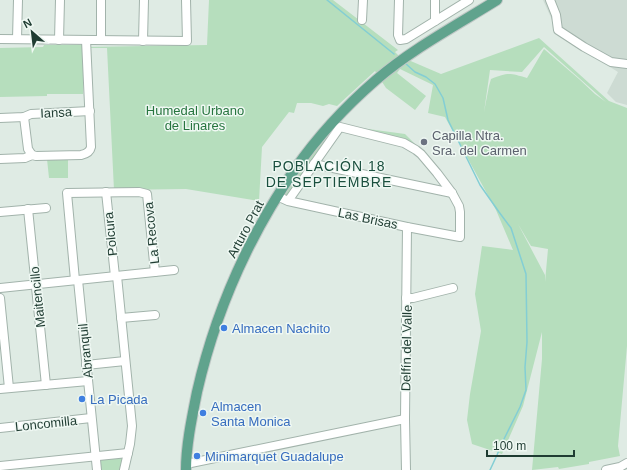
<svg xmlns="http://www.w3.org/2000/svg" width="627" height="470" font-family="Arial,sans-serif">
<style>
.built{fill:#cddbd3}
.green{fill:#b6debd;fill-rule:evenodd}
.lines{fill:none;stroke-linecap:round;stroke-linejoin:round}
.stream{stroke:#83ced4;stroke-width:1.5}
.minor-casing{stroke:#a2b3ab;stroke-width:10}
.major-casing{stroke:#c0c8c6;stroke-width:12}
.minor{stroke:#fff;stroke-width:8}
.major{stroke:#60a38d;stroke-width:10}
.worship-dot{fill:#6b7280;stroke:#eff8f3;stroke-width:1.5}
.shop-dot{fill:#3f7fe0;stroke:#eff8f3;stroke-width:1.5}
.labels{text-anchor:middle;stroke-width:3;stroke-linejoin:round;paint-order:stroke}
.park-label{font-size:13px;fill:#27753f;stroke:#eff8f3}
.street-label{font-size:13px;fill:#1f3c32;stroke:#eff8f3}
.worship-label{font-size:13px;fill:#5b616d;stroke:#eff8f3;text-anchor:start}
.shop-label{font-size:13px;fill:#366cbe;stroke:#eff8f3;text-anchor:start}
.neighbourhood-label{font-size:14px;letter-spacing:1px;fill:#1a4f3e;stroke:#eff8f3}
</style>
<rect width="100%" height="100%" fill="#dfebe4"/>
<!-- built -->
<polygon class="built" points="543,0 627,0 627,105 616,102 607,93 618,72 554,32 553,22"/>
<!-- green -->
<g class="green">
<path d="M209 0H333L398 50 395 52 399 56 441 74 539 38 609 101 627 108V346L618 446 620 456 589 462V464L559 469 558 467 532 470 542 359V332L523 406 502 454 472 444 467 420 470 394 481 331 475 294 482 246 513 250 496 210 445 117 428 113 433 85 400 69 397 73 426 96 415 110 386 88 375 71 337 106 329 104 323 106 311 103H297L294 113 289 112 262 147 259 201 186 189 114 190 107 48H84L83 94H47V96L0 97V48L43 47 44 45H84V47L207 45ZM544 47 606 102 595 94 579 79 544 49 527 78C510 73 508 72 491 79L489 86 484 112 490 70 522 72ZM518 224 531 246 548 249 545 282V275Z"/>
<polygon points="335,126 336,128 287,197 284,196 311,155"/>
<polygon points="346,126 405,134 419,148 416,148"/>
<polygon points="68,158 68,178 49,178 47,159"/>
<polygon points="125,456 122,470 98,470 97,460"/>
</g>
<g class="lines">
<!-- stream -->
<g class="stream">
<polyline points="327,0 394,54"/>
<polyline points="405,63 415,72 426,77 435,84 443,98 448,120 480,185 499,212 511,228 526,274 527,342 525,367 526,390 520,407 504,439 497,455 490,470"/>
</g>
<!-- minor casing -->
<g class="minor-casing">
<g id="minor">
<polyline points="399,0 398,35 400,40 406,39 469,0"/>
<polyline points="550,0 556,15 558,30 584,47 611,62 627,64"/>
<polyline points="362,20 363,0"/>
<polyline points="435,21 435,0"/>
<polyline points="0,39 187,41 186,0"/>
<polyline points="17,39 18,0"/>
<polyline points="59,40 60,0"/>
<polyline points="101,40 101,0"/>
<polyline points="143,41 144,0"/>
<polyline points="24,117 28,149 32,155"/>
<polyline points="0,118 24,117 31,114 90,111"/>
<path d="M0 159 25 158 32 155 36 156 81 155C86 154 90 152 91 147L86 40"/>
<polyline points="314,164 452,193"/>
<polyline points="106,192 115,276"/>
<polyline points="277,196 288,201 407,227 460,237 460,212 459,206 452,193 437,173 421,154 416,150 404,143 340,127 288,201"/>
<polyline points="28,209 46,385"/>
<polyline points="0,212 46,208"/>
<polyline points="117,276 132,426 130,444 124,470"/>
<polyline points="75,280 67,193 139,192 147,194 155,272"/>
<polyline points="78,280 97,470"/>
<polyline points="0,288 174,270"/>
<polyline points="0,298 9,388"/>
<polyline points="406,298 413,298 453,288"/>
<polyline points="121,318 155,315"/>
<polyline points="86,365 125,361"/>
<polyline points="0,389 88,381"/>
<polyline points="0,428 91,418"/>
<polyline points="186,464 405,419"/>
<polyline points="0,466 128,453"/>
<polyline points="406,470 405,419 407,227"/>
<polyline points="606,470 620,467 627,463"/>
</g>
</g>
<!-- major casing -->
<g class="major-casing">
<path id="major" d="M186 470C186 445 192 417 197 392 215 313 249 236 295 169 318 136 346 106 376 80 412 49 457 25 497 0"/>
</g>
<!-- minor -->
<use href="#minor" class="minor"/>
<!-- major -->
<use href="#major" class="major"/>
</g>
<!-- markers -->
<circle class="worship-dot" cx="424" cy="142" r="4"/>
<g class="shop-dot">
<circle cx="224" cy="328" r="4"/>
<circle cx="82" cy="399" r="4"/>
<circle cx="203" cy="413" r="4"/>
<circle cx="197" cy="456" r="4"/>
</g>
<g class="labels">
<!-- park labels -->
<g class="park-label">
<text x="195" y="115">Humedal Urbano<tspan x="195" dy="15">de Linares</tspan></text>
</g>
<!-- street labels -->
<g class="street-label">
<text transform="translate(56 112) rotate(-3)" y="5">Iansa</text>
<text transform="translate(368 218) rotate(12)" y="5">Las Brisas</text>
<text transform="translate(245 229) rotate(-62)" y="5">Arturo Prat</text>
<text transform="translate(151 233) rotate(-96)" y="5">La Recova</text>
<text transform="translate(110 234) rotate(-96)" y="5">Polcura</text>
<text transform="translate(37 297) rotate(-96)" y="5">Maitencillo</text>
<text transform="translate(406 348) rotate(-89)" y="5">Delfín del Valle</text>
<text transform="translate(85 351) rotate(-96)" y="5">Abranquil</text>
<text transform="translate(46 423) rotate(-6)" y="5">Loncomilla</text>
</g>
<!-- worship labels -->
<g class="worship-label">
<text x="432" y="140">Capilla Ntra.<tspan x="432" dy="15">Sra. del Carmen</tspan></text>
</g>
<!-- shop labels -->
<g class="shop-label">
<text x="232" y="333">Almacen Nachito</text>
<text x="90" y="404">La Picada</text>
<text x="211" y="411">Almacen<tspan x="211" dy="15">Santa Monica</tspan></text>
<text x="205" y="461">Minimarquet Guadalupe</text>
</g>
<!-- neighbourhood labels -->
<g class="neighbourhood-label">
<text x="329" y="171">POBLACIÓN 18<tspan x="329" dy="16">DE SEPTIEMBRE</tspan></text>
</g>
</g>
<!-- north arrow -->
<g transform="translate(32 32) rotate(332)" stroke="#eff8f3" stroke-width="3" paint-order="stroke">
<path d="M0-3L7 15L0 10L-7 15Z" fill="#1f3c32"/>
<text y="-6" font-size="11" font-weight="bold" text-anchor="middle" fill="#1f3c32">N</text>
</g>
<!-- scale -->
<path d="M487 450v6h87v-6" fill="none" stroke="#1f3c32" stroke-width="2"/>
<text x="493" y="450" font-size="12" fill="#1f3c32" stroke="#eff8f3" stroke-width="3" paint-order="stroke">100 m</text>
</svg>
